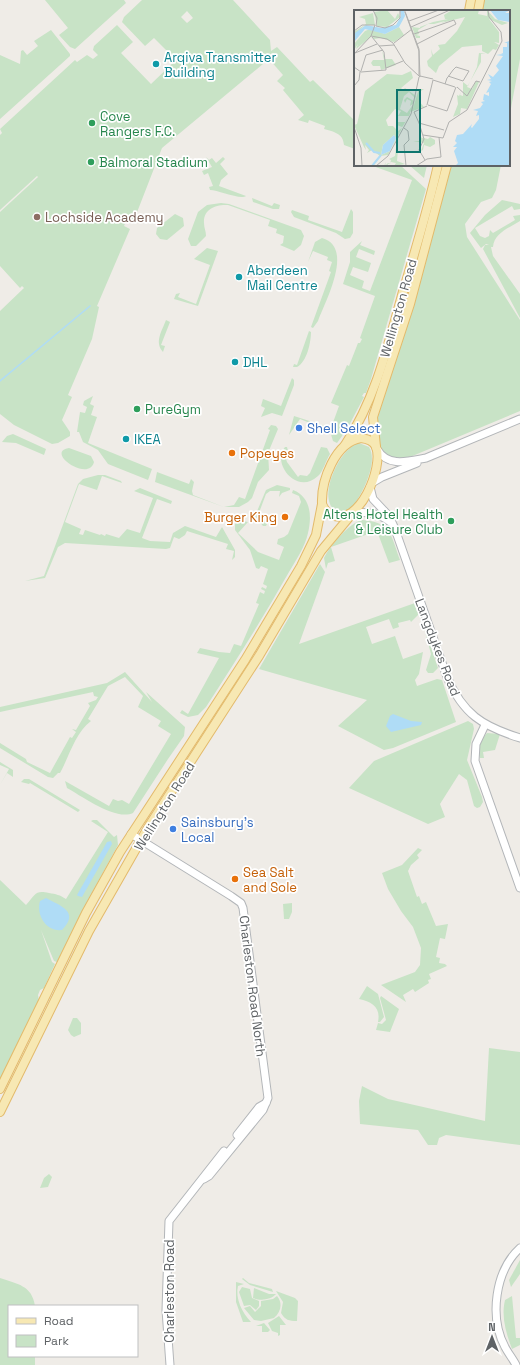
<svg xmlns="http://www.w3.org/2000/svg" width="520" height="1365" font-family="'Space Grotesk',sans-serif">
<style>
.green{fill:#c8e3c6;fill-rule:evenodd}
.water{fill:#afdcf6}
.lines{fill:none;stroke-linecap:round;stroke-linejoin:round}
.stream{stroke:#afdcf6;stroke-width:1.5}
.secondary-casing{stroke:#b3b6b9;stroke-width:9}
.primary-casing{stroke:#e3ba6b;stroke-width:10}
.secondary{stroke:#fff;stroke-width:7}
.primary{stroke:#f7e8b3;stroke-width:8}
.culture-dot{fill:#0f9aa8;stroke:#fff;stroke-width:1.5}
.leisure-dot{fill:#2e9e5b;stroke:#fff;stroke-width:1.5}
.education-dot{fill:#8d6e63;stroke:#fff;stroke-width:1.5}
.shop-dot{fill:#3f7fe0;stroke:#fff;stroke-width:1.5}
.food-dot{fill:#e8710a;stroke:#fff;stroke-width:1.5}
.labels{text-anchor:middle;stroke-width:3.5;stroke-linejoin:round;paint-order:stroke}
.culture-label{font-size:13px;fill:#0d838f;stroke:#fff;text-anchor:start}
.leisure-label{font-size:13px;fill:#27864d;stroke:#fff;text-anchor:start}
.education-label{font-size:13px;fill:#785e54;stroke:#fff;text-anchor:start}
.street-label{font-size:13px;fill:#5e6265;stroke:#fff}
.shop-label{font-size:13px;fill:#366cbe;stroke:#fff;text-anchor:start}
.food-label{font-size:13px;fill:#c56008;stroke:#fff;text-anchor:start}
.inset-river{fill:none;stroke:#afdcf6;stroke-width:2}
.inset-road{fill:none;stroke:#b1b1af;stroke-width:1}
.view{fill:#0f766e;fill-opacity:0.15;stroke:#0f766e;stroke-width:2}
.inset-edge{fill:none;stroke:#5e6265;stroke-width:2}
</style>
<rect width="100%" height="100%" fill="#efece7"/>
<!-- green -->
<g class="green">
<polygon points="45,0 124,0 126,3 75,49 70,47 59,35 68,28"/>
<path d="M142 0H233L270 40 271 51 277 47 310 82 313 80 355 121V149L344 145C343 133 334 132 324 129L325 126 309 120 308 123 298 120 304 115 283 90 285 88 277 81 283 75 269 59 162 148 134 220 128 217 124 226 130 229 97 306 99 307 92 339 68 395 72 397 62 420 70 432V436L58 443 52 444 14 425 0 414V311L24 288 22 286 20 288 0 266V212L38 177 37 176 0 210V135L2 133 0 129 75 60 77 62 87 55 93 59 98 55 93 50 94 46 117 25 133 42 121 53 151 84 176 60 154 38 145 46 122 22 124 17ZM187 11 193 18 187 23 181 17Z"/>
<polygon points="484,0 520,0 520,59 509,119 509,11 480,11"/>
<polygon points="51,30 70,54 70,56 0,119 0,55 20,64 21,51 23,50 27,55 38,46 34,41"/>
<path d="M206 157 209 160 212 158 216 163 223 157 225 159 220 164 228 174 221 180 219 186 246 196C240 200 218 190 210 190L209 187 213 186 208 173 204 175 202 171 212 167Z"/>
<polygon points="370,165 400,165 426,189 371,379 366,393 364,393 362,396 364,397 347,429 337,443 333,441 330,431 300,419 289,435 294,416 331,428 339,406 331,403 347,365 349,366 358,343 360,343 362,339 360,338 375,296 343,284 350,262 350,252 362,241 360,245 375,251 374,255 359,249 356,257 371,263 368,272 353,267 350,275 364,281 362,288 370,291 412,180"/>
<polygon points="409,165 427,165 424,178"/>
<polygon points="447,165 501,165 496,190 492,198 481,202 465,224 467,237 520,320 520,411 410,457 389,460 382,455 373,431"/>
<polygon points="252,198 272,206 274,203 280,205 279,209 273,209 253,202"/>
<path d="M502 200 520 204V209L514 210 512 206 475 228 480 236 485 238 489 236 490 230 493 233 515 220 513 216 520 215V221C509 228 494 233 493 247H491L493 256 520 294V318L483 249 485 245H489L486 244 481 248 470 233 485 215Z"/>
<path d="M221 203 229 204 301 230 304 236 301 245 294 251 280 245 283 243 284 236 276 233 277 229 268 226 270 220 228 205C216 204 203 209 204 223 204 228 206 231 206 236L196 246H191L188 239 198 212 207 205Z"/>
<polygon points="351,209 353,212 353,233 350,238 345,239 336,233 294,217 291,212 292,210 309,216 308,220 342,232"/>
<polygon points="175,214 183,218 184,226 167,240 160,239 156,234 157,228"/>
<path d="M322 238C355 247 325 302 318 321L313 328 311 327 331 272 329 271 332 262 327 260 328 257 313 251 308 262 315 242Z"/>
<polygon points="207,248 218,251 198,306 174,299 176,294 180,293 178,297 196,304 210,265 194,259"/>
<path d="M166 320 170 322 161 345 165 346 163 352C154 342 162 331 166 320Z"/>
<path d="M309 331 311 332C311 342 307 362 297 367H293L294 364 297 365Z"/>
<polygon points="292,378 294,380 294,385 282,416 272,413 261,417 265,408 261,406 263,399 281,406"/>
<polygon points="93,396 90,404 94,406 91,415 97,417 88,443 152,469 148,480 108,464 98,450 83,442 79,432 77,432 80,412 85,413 87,407 83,405 84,401"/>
<polygon points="271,425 276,426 278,429 268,453 269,470 258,482 252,498 248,502 239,507 224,507 155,482 157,472 189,484 191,479 194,482 192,491 193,495 224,507 234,505 239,497 245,499 270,430 268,429"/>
<polygon points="13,434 46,449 44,455 16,443 2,442 7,436"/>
<path d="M359 443 369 447C379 463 361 496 351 509L339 512C313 504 340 446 359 443Z"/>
<path d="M285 447H287L288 451 284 453 287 462 298 477 300 475 307 476 310 473 321 447 327 448 330 454C326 460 323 472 318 476 297 496 271 463 285 447Z"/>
<path d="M69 448 91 456 94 462C89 483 44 452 69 448Z"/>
<polygon points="98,475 105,475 121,481 122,483 102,476 97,490 79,484 65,522 81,529 79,534 83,535 85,530 100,535 101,534 105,536 106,534 119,538 127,529 140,533 153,498 134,491 140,488 172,501 171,504 157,499 142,538 150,541 170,542 173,533 185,526 216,537 222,527 235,550 235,557 232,560 234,551 226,549 228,544 187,531 185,535 179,539 174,537 170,548 166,549 65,543 58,547 45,578 25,581 44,576 78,484 83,479"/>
<polygon points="277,485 290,488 290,490 282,493 279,497 280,491 270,491 266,494 257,518 268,522 266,526 263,526 255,516 266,490"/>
<path d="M293 490C311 497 312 516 308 533 305 547 296 560 289 572 263 618 235 662 206 707L198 715 188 717 180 713 182 710 188 714 219 658 197 653 200 648 219 652 230 653 234 644 241 646 259 604 256 603 260 592 264 594 265 591 261 589 262 587 266 589 267 586 263 584 268 569 261 566 259 569 256 568 250 550 235 530V524L238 520 248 522 238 533 258 552 279 560 284 547 277 544 278 539 284 537 288 534 301 502 299 496 292 493Z"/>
<path d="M362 520C391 522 391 535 400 560L389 563 377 531 331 547 335 561 328 563 326 569 324 558C330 546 349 523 362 520Z"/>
<polygon points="320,564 325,572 299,644 415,603 419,614 411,622 410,620 398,623 399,627 393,629 389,619 366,627 372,644 395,636 403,659 423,652 419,674 415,680 417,686 437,679 442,680 456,722 393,748 384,750 338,726 367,700 259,669"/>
<polygon points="423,624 438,668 433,673 428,673 426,670 431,654"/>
<path d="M125 672 152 702 146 692 185 727 184 736 168 759 133 813C116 821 83 797 67 788L65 781 109 806 113 799 118 801 122 800 129 804 171 734 158 726 161 721 138 707 143 696 125 677 108 686 88 719 91 721C75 733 69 757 60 773H58L53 778 48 777 0 748V743L26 759 27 762 50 773 70 737 72 738 76 732 72 729 76 730 90 706 88 703 96 700 98 697 94 696 93 692 0 712V707L107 683Z"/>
<polygon points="468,721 473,724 474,729 467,760 482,797 483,802 480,807 477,808 474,806 467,780 459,774 440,804 445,817 428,824 349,788 374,761"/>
<path d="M487 733 500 734 495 750 483 752 484 758H480C477 749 480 740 487 733Z"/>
<polygon points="0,762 13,770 13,777 7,773 0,785 9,769 0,765"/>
<polygon points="24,779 29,779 80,810 78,812 30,783 29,784 21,782"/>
<path d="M93 820H97L114 837 117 835 118 845 82 911 57 962 54 961 41 930 52 962 55 964 44 988 40 990 38 995 39 1001 0 1079V880L26 905C36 894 35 890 49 893 56 894 60 895 66 899L108 832 91 821Z"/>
<polygon points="418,848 422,850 417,855 419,858 411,865 408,871 417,897 419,896 422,904 426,902 436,926 448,924 445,939 440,938 436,957 440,958 439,963 445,964 447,966 429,974 431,979 428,980 429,983 415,992 413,989 403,995 406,1002 381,985 415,972 420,965 421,948 413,927 401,911 388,889 382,873 402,865"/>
<polygon points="292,903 292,912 289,919 284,919 283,904"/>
<path d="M367 986 378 994 384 1017 380 1022H378C381 1007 372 1002 359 999Z"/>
<polygon points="381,996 399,1009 390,1032 376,1030 378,1023 382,1024 386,1020 380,998"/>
<polygon points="73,1018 77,1018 81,1023 81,1034 74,1037 71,1035 68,1030"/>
<polygon points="489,1048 520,1052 520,1145 446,1135 439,1138 437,1145 428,1145 418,1130 360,1124 359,1101 362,1086 388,1099 485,1121"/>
<polygon points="49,1174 52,1177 48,1187 40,1188 44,1178"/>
<polygon points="520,1260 520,1274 511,1287 509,1280"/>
<path d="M0 1278C17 1284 32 1285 35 1306H9V1356H35V1365H0Z"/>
<polygon points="243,1278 249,1283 272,1289 273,1292 250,1285 242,1279"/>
<path d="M236 1282 244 1284 238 1286C235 1298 242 1313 251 1322H243L236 1302Z"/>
<polygon points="242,1287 250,1289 252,1298 259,1301 259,1306 256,1310 250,1305 244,1306 239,1292"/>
<path d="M254 1288 269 1294H276C271 1300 260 1301 253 1298Z"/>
<path d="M276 1291 295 1298 298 1301 297 1321C289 1321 285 1320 281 1313L283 1302Z"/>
<path d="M277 1296C283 1303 281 1312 274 1318L261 1321 254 1320 244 1308 250 1306 255 1312 261 1306V1301L273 1299Z"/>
<path d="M512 1296 516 1338H520V1345L512 1349C506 1333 501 1317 505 1300Z"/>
<polygon points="279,1316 286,1325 280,1325 280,1335 278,1336 278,1333 272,1331 268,1323"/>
<polygon points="264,1323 270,1330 268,1332 262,1332 262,1326 256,1326"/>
</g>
<!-- water -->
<g class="water">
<polygon points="393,714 411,721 422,722 421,725 391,732 386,726 390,716"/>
<polygon points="111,841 112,844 82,897 78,896 77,895 107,842"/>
<path d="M46 898C61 906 80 912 62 930 46 932 36 915 40 901Z"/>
</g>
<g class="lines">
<!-- stream -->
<polyline class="stream" points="0,381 90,306"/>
<!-- secondary casing -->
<g class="secondary-casing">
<g id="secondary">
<path d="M377 449C388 468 409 461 426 458L520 419"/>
<polyline points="372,483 382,477 417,463"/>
<path d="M370 487 373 499 389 516 395 529 447 677C463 714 482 726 520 738"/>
<path d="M352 514C364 510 381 514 390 522"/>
<polyline points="485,725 476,744 475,761 520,888"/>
<polyline points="131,834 231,896 241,903 243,908 268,1098 263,1110 209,1176 204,1179"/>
<polyline points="237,1135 259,1107 266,1103"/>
<polyline points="170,1365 166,1310 169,1221 224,1151"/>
<path d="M516 1365C513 1359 508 1353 505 1347 489 1317 495 1271 520 1248"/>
</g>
</g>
<!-- primary casing -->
<g class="primary-casing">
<g id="primary">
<polyline points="469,11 471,0"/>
<polyline points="478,11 480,0"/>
<path d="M361 438C368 439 374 441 376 447 384 467 359 528 332 515 327 513 324 509 322 504 321 481 335 442 361 438Z"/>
<path d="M345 445C375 400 388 346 402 295 415 252 428 209 438 165"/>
<polyline points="376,447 373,417 410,304 447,165"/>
<polyline points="0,1089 86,913 120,852 245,660 301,566 316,535 322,504"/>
<polyline points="0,1112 89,931 149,826 259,656 321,551 351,515"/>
</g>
</g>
<!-- secondary -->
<use href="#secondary" class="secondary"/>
<!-- primary -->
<use href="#primary" class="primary"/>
</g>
<!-- markers -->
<g class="culture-dot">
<circle cx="156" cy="64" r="4"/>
<circle cx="239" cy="277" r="4"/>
<circle cx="235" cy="362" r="4"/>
<circle cx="126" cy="439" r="4"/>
</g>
<g class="leisure-dot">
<circle cx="92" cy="123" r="4"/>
<circle cx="91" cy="162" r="4"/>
<circle cx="137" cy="409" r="4"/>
<circle cx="451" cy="521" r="4"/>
</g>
<circle class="education-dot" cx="37" cy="217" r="4"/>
<g class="shop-dot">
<circle cx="299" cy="428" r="4"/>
<circle cx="173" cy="829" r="4"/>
</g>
<g class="food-dot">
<circle cx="232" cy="453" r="4"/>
<circle cx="285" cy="517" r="4"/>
<circle cx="235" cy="879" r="4"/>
</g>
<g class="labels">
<!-- culture labels -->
<g class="culture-label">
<text x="164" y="62">Arqiva Transmitter<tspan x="164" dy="15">Building</tspan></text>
<text x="247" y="275">Aberdeen<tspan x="247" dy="15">Mail Centre</tspan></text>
<text x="243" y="367">DHL</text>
<text x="134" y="444">IKEA</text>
</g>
<!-- leisure labels -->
<g class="leisure-label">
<text x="100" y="121">Cove<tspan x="100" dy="15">Rangers F.C.</tspan></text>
<text x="99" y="167">Balmoral Stadium</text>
<text x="145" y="414">PureGym</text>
<text x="443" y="519" text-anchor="end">Altens Hotel Health<tspan x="443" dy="15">&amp; Leisure Club</tspan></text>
</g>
<!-- education labels -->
<g class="education-label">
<text x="45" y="222">Lochside Academy</text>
</g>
<!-- street labels -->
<g class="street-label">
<text transform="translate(398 308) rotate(-74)" y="5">Wellington Road</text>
<text transform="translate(438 647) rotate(69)" y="5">Langdykes Road</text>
<text transform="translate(164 806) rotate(-58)" y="5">Wellington Road</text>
<text transform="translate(253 986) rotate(83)" y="5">Charleston Road North</text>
<text transform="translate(169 1291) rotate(-90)" y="5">Charleston Road</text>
</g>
<!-- shop labels -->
<g class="shop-label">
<text x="307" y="433">Shell Select</text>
<text x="181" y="827">Sainsbury's<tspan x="181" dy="15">Local</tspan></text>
</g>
<!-- food labels -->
<g class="food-label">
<text x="240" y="458">Popeyes</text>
<text x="277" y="522" text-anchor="end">Burger King</text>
<text x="243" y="877">Sea Salt<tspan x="243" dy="15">and Sole</tspan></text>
</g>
</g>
<!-- overview -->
<g transform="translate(354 10)">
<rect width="156" height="156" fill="#efece7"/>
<path d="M33 0 41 9 44 3 46 7 33 17 23 16 20 2ZM98 0H125L124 4 133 6V1L130 0H133L141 9 154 13 148 15 135 9 145 22V33L140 32 145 35 142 40 139 39 134 44 128 41V35L108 37 85 56 82 63 74 56 73 51 78 46 77 39 79 45 86 39 84 35 91 34 103 21 111 7 87 13 91 11 80 14H74L64 20 65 24 62 25 66 26V28H62L58 17 66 18V17L79 12 94 9H91L90 5ZM19 3 21 15H11L0 25V22L12 14 11 9 5 7ZM45 17 50 25 40 32 27 28 26 32 27 28 20 29 18 26 2 39 4 34 0 40V34L11 21 16 19 31 24ZM28 40 31 49H38L42 55 27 60 26 56H19L17 53 19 50H30ZM125 43 132 44H127V52L113 77 118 79 122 71 125 72 113 99 107 98 106 104 99 107 104 94 103 85 105 86 107 82 106 85 109 86V72L114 76 123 57ZM57 61 59 68 47 78 49 80 51 78 62 86 58 101 65 79H70L67 81 65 91 70 97 56 102V104L49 116 48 117 43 115 42 112H51L55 106H44L47 101 41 99 32 110 34 116H39L44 121 48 118 34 145 26 146 18 140 13 143 15 140 11 135 12 140 10 137 0 115 3 114 11 81 33 64 48 65ZM55 82 61 88 60 91 53 87 50 90 51 93 53 89 57 91 56 96 60 93 53 103 46 99 50 86ZM40 125 42 128 36 141 27 145 29 135ZM65 127 74 129 76 127 81 130V134L76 137 70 135 69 140 67 141 70 133 59 131H65ZM42 138 44 140 43 151 51 154 40 156 42 153 37 152 35 154H34L33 156H30L32 152 31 156 34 153 36 154 37 150 35 149 41 146Z" fill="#c8e3c6" fill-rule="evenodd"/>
<path d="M46 0H50L51 6 45 17 31 24 11 19 0 32 1 23 12 15 27 18 42 15 47 6ZM136 0H156L151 3H156V12L144 10ZM156 22V156H101L104 153 100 141 103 137H99L103 133 101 131 103 125 109 124 118 114 117 117 118 118 125 109V105L122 106 124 101 119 100 126 98 129 94 127 92 131 91 129 90 130 84 135 86V82L132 83 137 74 135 72 138 71 133 70 137 69 134 64 139 67 145 60 142 56 149 46 142 45 149 44 147 43H149V37H153V33H150L155 31ZM40 125 42 128 36 141 27 145 29 135Z" fill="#afdcf6"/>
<path class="inset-river" d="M12 133 20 142 26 143M18 156 27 145"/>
<path class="inset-road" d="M19 0 23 8 22 16M51 0V2L52 4 65 39V66L66 67 65 41 51 2M55 11 85 0M22 16 31 18 39 15 46 8V0M57 17 96 0M0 21 8 15H21M60 24 100 10 102 14 63 34M17 26 33 29 39 33M39 33 51 53 65 66M40 33 58 19M25 36 40 35M1 43 23 34M0 44 17 26 21 15M0 57 7 62 32 60 30 42 18 27M32 58 49 51M7 61 12 45 29 40M66 66 79 69M79 70 101 77M91 74 93 68 94 67 99 60 102 57 115 61 109 71 94 66M0 76 5 70 6 62M103 77 113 86 122 71 126 72M73 95 79 70M74 95 93 101 102 77M60 102 65 113 90 120M60 102 73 96M65 113 70 129 65 140 71 150M0 117 7 138 8 156M50 118 54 121 55 130 50 135 52 156M69 125 89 128 95 112 113 100 148 31 147 22 135 7 134 0M22 156 34 146 57 104 65 67M62 156 73 149 87 147 85 127"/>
<path class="view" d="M43 80H66V142H43Z"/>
<rect width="156" height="156" class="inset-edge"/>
</g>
<!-- legend -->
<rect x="8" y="1305" width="130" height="52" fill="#ffffff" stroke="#bfc0c1"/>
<rect x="16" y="1318" width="20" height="6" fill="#f7e8b3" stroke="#bfc0c1"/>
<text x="44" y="1325" font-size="12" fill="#5e6265">Road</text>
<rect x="16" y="1335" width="20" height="12" fill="#c8e3c6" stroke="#bfc0c1"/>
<text x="44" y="1345" font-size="12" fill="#5e6265">Park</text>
<!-- north arrow -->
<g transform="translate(492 1337)" stroke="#ffffff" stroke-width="3" paint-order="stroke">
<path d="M0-3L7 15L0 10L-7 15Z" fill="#5e6265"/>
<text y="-6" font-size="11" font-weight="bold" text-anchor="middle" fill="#5e6265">N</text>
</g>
</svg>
